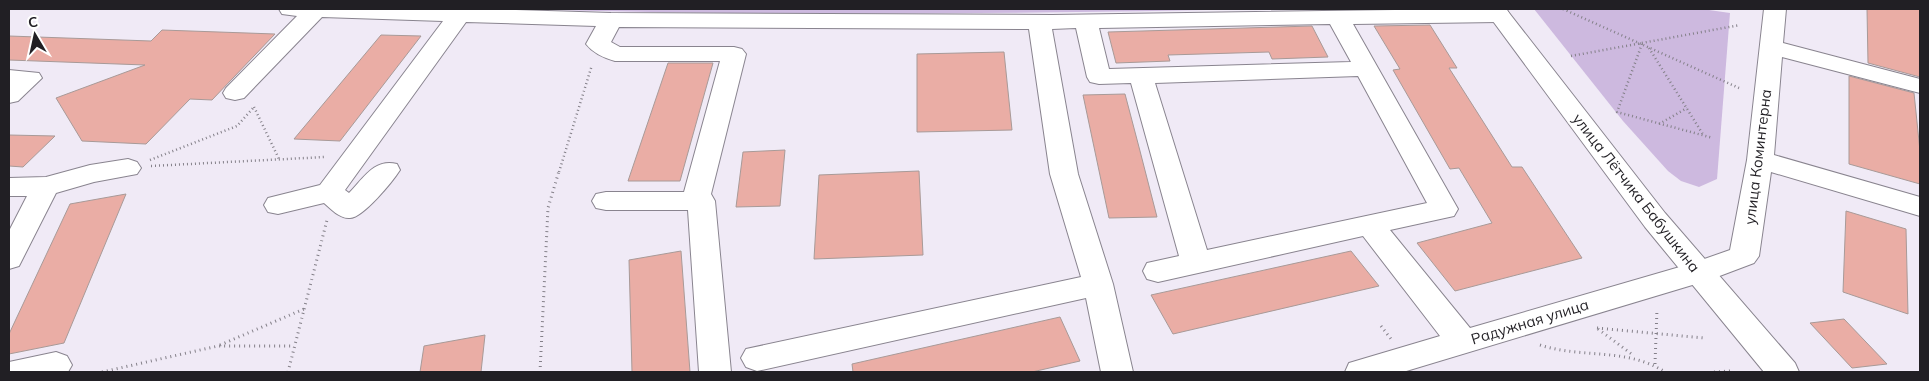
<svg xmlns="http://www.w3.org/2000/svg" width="1929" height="381" font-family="Mulish,sans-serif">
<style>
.green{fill:#cdb9df}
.building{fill:#eaada5;stroke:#a89a98}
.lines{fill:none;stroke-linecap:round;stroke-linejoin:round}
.minor-casing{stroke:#89848f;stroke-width:2}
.major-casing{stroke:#89848f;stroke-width:2}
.path-far1{stroke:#848089;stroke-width:2.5;stroke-dasharray:1 3;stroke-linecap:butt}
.path{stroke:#848089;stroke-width:3;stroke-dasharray:1 4;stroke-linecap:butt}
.minor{fill:#fff;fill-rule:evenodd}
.major{fill:#fff;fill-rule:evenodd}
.labels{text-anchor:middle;stroke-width:4;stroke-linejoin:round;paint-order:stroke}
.street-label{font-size:15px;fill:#211f24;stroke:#fff}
</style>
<rect width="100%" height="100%" fill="#f0eaf6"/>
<!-- green -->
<g class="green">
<path d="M514 9H1261C1012 14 763 16 514 9Z"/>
<polygon points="1534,9 1702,9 1730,13 1717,179 1699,187 1681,181 1668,171 1623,121"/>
</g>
<!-- building -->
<g class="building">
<polygon points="1867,9 1920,9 1920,77 1868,63"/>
<polygon points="1430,25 1457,68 1449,68 1512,167 1522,167 1582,258 1455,291 1417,243 1492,223 1459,168 1450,169 1393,70 1400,69 1374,26"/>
<polygon points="1312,26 1328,57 1272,59 1269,52 1168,55 1170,61 1116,63 1108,32"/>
<polygon points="162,30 275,34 212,100 190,99 146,144 82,141 56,98 145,65 9,60 9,36 151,41"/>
<polygon points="381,35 421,36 340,141 294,139"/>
<polygon points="1004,52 1012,130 917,132 917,54"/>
<polygon points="668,63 713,63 680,181 628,181"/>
<polygon points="1849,76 1914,93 1920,151 1920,184 1849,164"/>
<polygon points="1125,94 1140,151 1157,217 1109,218 1083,95"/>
<polygon points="9,135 55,136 23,167 9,166"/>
<polygon points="785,150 780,206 736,207 743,152"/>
<polygon points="919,171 923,255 814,259 819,175"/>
<polygon points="126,194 64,343 9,354 9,334 70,204"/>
<polygon points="1846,211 1906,229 1908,314 1843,292"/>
<polygon points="681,251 690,372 632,372 629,260"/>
<polygon points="1351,251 1379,286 1173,334 1151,295"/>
<polygon points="1060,317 1080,361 1032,372 853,372 852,364"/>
<polygon points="1844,319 1887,364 1852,368 1810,323"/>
<polygon points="485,335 481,372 420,372 424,346"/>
</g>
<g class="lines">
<!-- minor casing -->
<g class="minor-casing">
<g id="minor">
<path d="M279 9H480L611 13 1052 15 1466 9 1507 10 1510 15 1507 20 1499 22 1353 24 1458 209 1454 216 1390 230 1470 328 1690 264 1730 250 1747 160 1764 9H1786L1783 43 1920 79V93L1782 57 1774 155 1920 197V216L1771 172 1759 256 1754 263 1709 280 1403 372H1345L1349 363 1440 336 1363 236 1158 282 1147 279 1143 271 1147 263 1179 256 1131 83 1099 84 1090 82 1087 77 1076 28 1052 29 1078 174 1113 284 1133 372H1101L1086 298 757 371 746 367 741 358 746 349 1081 277 1050 174 1029 29 619 27 611 42 620 47H734L742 49 746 54 711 194 715 201 731 372H699L688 210H606L596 208 592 201 596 194 606 192H684L720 61H615C604 58 593 53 586 44L596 26 466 22 345 190 349 193C363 179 374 158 397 164L400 170C393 181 363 218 350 218 340 219 331 209 324 203L278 214 268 212 264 205 268 198 320 185 443 21 322 17 244 98 235 100 226 98 223 93 226 88 297 16 282 14ZM1330 24 1351 62 1109 69 1099 28ZM1358 76 1427 203 1207 250 1155 83Z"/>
<polygon points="9,70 39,73 42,78 18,101 9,103"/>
<polygon points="128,159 137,162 141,168 137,174 94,182 56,193 19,266 9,269 9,231 27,196 9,196 9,178 46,177 90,165"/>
<polygon points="56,352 67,356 72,365 68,372 9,372 9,362"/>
</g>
</g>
<!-- major casing -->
<g class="major-casing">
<polygon id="major" points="1484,9 1506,9 1665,213 1795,363 1799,372 1764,372 1645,227"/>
</g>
<!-- path-far1 -->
<g class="path-far1">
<polyline points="1563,9 1739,88"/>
<polyline points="1642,44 1617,112 1713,138"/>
<polyline points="1649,48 1704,136"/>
<polyline points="1571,56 1740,25"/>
<polyline points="254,107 279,159"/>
<polyline points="1659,124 1687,108"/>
<polyline points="150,160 237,126 254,107"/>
<polyline points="151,166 325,157"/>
<polyline points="559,172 592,65"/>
</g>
<!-- path -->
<g class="path">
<polyline points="1381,326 1391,339"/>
<polyline points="1597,328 1704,338"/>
<polyline points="1598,329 1633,355"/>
<polyline points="220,345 304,309"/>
<path d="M1540 345C1583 359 1626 347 1665 372"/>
<polyline points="1655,364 1657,309"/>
<polyline points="102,372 218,346 294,346"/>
<polyline points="288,372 327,220"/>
<polyline points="540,372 548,208 559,171"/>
<polyline points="1714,372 1731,371"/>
</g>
<!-- minor -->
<use href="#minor" class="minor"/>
<!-- major -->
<use href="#major" class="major"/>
</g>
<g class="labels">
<!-- street labels -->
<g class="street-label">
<text transform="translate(1758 157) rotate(-83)" y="5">улица Коминтерна</text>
<text transform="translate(1636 193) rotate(52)" y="5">улица Лётчика Бабушкина</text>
<text transform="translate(1530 322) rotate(-17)" y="5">Радужная улица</text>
</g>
</g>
<!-- border -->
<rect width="1929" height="381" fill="none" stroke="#211f24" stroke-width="20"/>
<!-- north arrow -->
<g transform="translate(35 35) rotate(351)" stroke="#ffffff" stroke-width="4" paint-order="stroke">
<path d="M0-4L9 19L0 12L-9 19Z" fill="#211f24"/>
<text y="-8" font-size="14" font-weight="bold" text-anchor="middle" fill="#211f24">С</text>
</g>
</svg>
